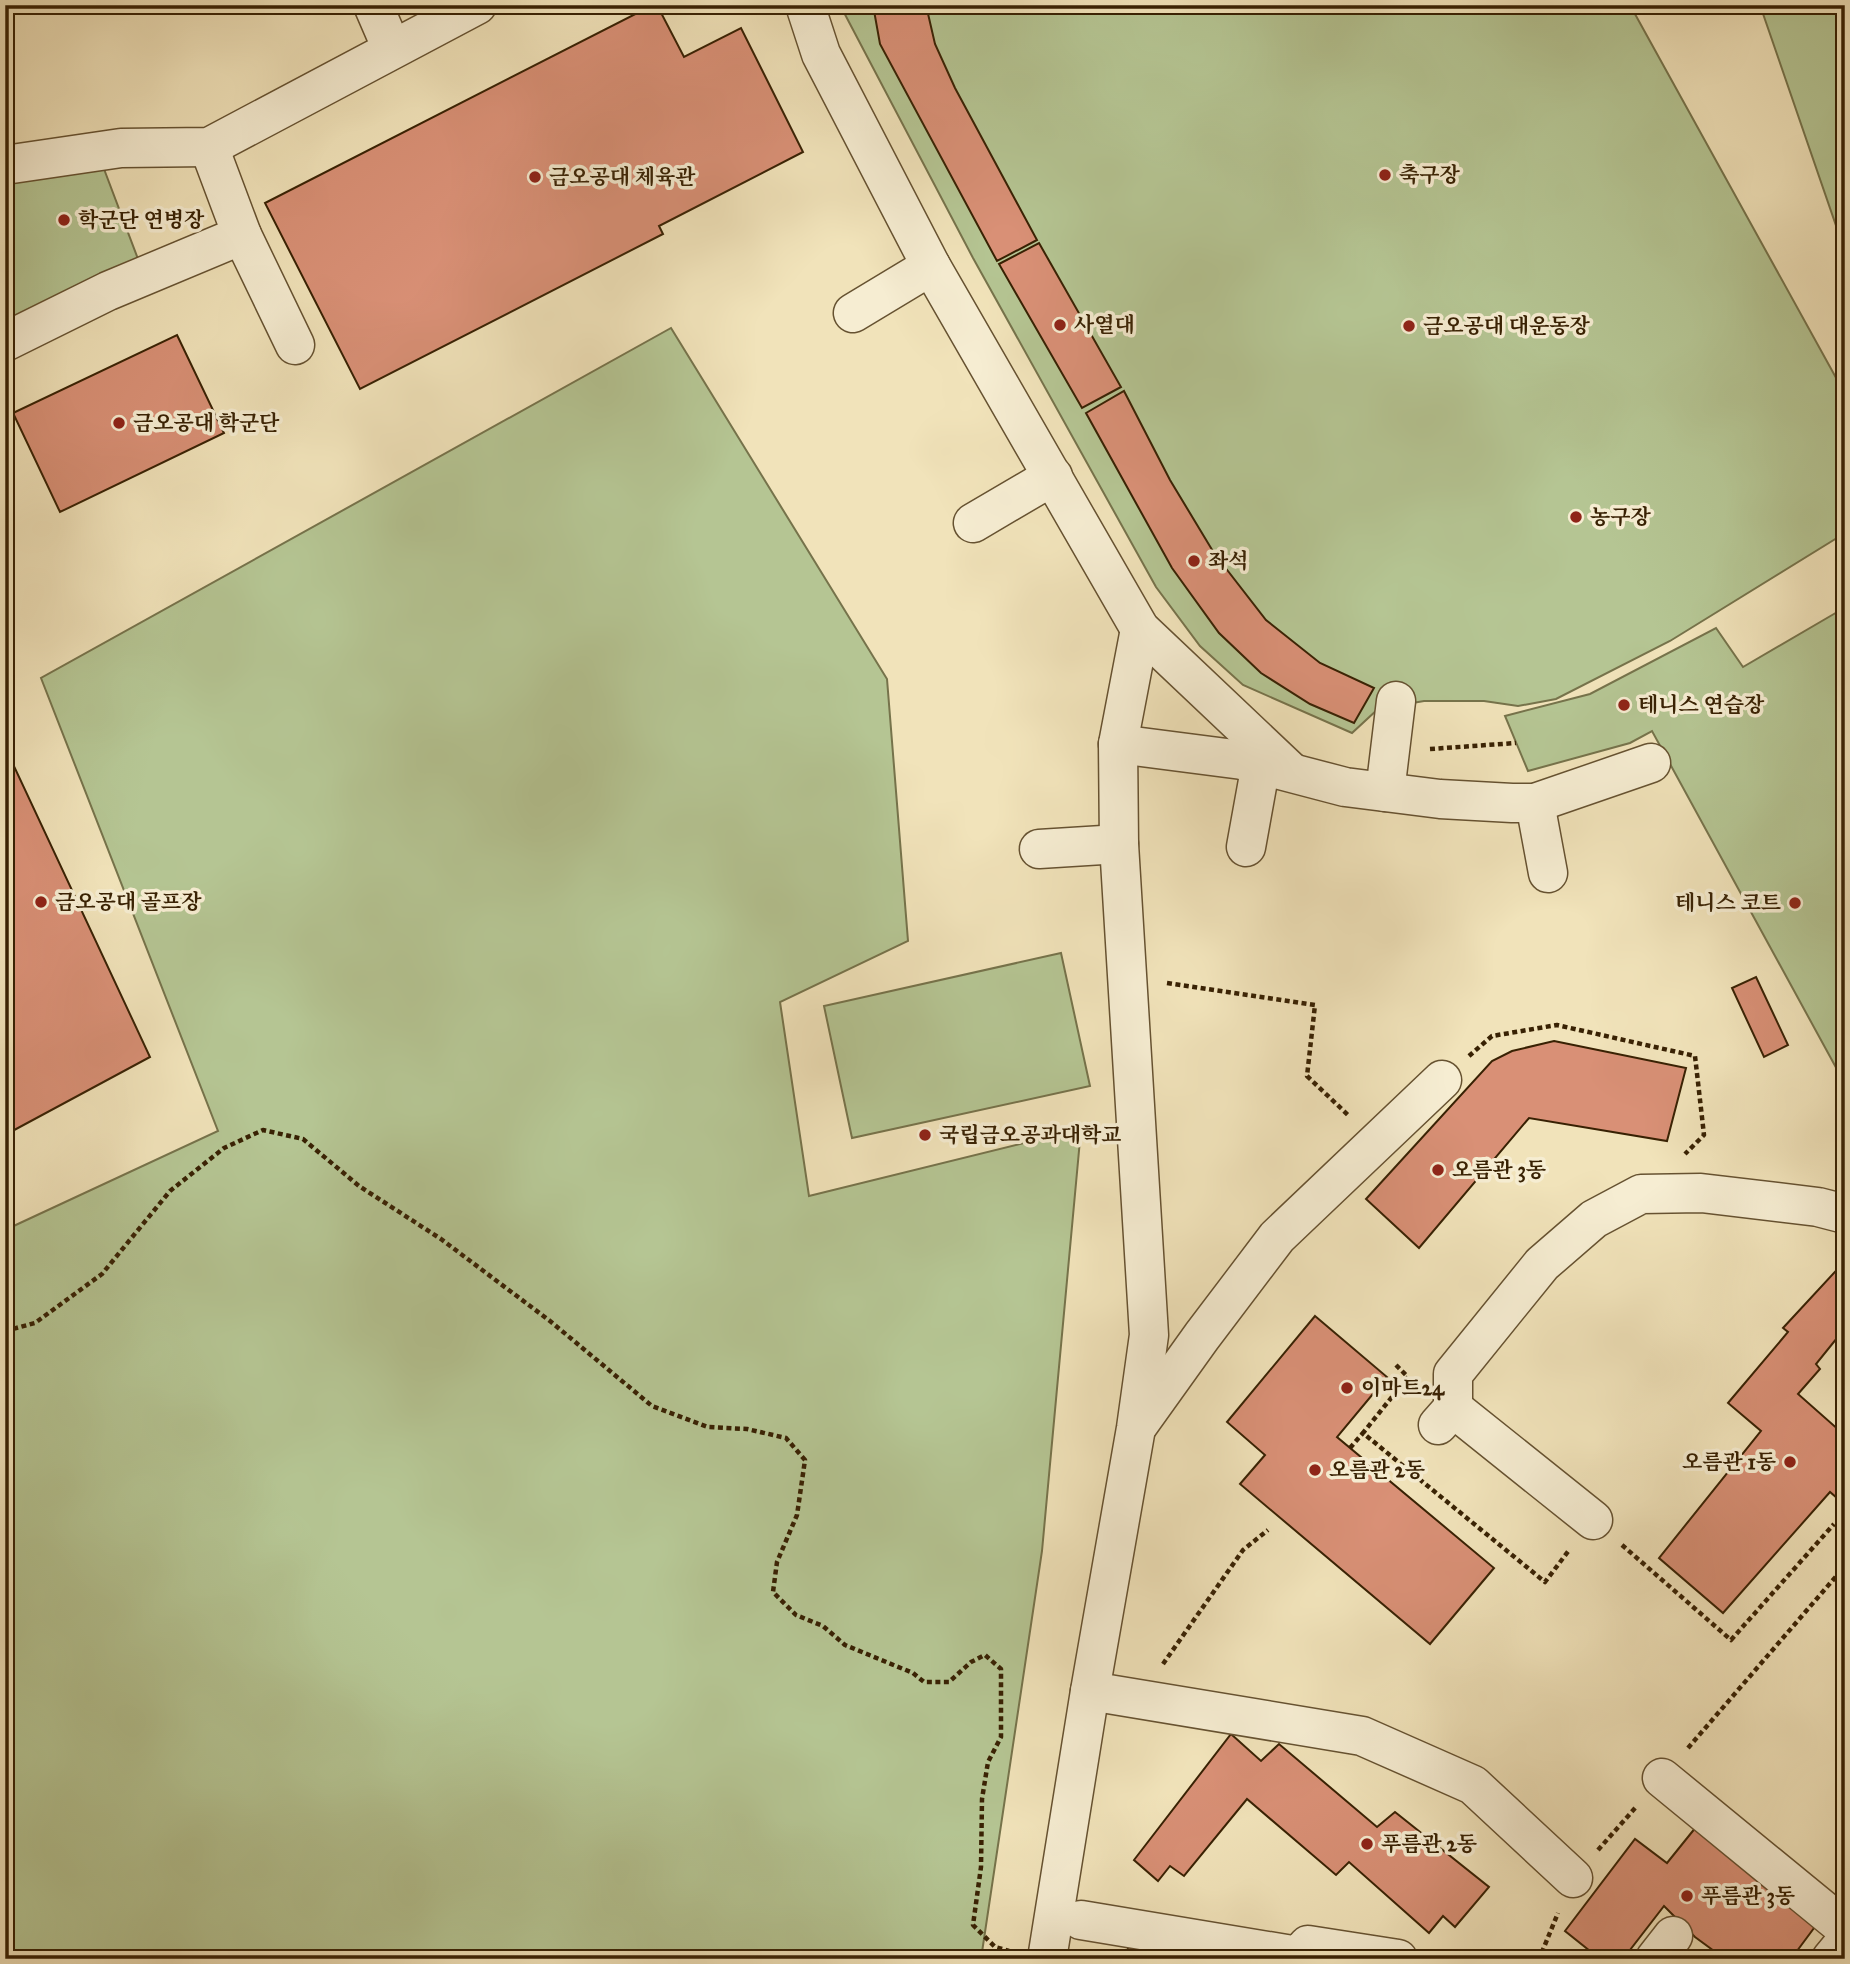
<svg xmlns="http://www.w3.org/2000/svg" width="1850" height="1964" font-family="'IM FELL Great Primer','Noto Serif KR',serif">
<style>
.green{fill:#b5c593;stroke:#76734b;stroke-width:2}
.building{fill:#d99076;stroke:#382103;stroke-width:2}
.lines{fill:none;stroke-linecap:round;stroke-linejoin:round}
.minor-casing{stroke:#665231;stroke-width:41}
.path{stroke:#382103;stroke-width:4.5;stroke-dasharray:5 3.5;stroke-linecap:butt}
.minor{stroke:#f6edd2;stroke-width:38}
.poi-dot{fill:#8f2418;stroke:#f6edd2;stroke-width:2.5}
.labels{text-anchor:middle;stroke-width:7;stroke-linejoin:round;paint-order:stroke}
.poi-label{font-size:21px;font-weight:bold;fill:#382103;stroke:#f6edd2;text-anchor:start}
</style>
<rect width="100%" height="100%" fill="#f1e3ba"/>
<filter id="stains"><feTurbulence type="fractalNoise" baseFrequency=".00286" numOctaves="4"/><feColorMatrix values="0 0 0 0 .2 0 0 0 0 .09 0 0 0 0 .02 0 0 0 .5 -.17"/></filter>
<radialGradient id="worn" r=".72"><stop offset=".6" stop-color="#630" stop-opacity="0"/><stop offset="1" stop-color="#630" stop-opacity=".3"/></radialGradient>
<!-- green -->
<g class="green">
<polygon points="840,5 1630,5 1845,394 1845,533 1670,641 1556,699 1518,706 1484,701 1424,701 1378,709 1352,733 1243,685 1200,646 1156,587 973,258"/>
<polygon points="1760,5 1845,5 1845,247 1841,240"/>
<polygon points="104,169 138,259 5,330 5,181"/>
<polygon points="671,328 887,679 908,941 780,1002 809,1196 1081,1129 1042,1551 981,1959 5,1959 5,1230 218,1131 41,678"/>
<polygon points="1839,611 1845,621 1845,1084 1652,731 1630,743 1528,771 1505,716 1590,694 1716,628 1743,667"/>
<polygon points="1061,953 1090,1086 852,1138 824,1006"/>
</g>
<!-- building -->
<g class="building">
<polygon points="653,5 657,5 684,57 741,28 803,152 659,226 663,234 360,389 265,203"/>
<polygon points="873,5 926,5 935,44 955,88 1037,240 997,261 880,44"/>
<polygon points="1039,243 1121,387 1082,408 999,264"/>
<polygon points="177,335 224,433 60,512 13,413"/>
<polygon points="1124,391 1170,480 1214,553 1266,620 1320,663 1374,688 1354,723 1310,704 1261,673 1219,633 1172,568 1086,413"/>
<polygon points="5,747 150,1057 5,1135"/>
<polygon points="1756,977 1788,1045 1764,1057 1732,988"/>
<polygon points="1554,1041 1686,1068 1667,1141 1529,1118 1419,1248 1366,1199 1492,1061 1512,1051"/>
<polygon points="1845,1261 1845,1345 1837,1338 1816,1364 1820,1369 1798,1394 1841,1432 1845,1428 1845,1505 1830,1492 1723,1613 1659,1558 1761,1431 1728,1403 1788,1332 1783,1328"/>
<polygon points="1315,1316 1387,1377 1337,1437 1494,1568 1430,1644 1240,1484 1265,1455 1227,1422"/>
<polygon points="1231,1734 1261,1761 1279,1744 1377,1827 1395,1812 1489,1887 1455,1927 1443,1916 1429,1933 1349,1862 1336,1875 1247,1799 1184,1876 1170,1866 1158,1881 1134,1860"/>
<polygon points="1696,1827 1817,1924 1791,1959 1725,1959 1695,1937 1664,1906 1623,1959 1600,1959 1565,1931 1635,1839 1667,1863"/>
<polygon points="1128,1947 1172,1954 1171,1959 1127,1959"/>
</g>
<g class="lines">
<!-- minor casing -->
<g class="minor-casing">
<g id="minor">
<polyline points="373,5 392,49"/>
<polyline points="805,5 821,54 931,266 1140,629 1290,771"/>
<polyline points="5,165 121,148 209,147 477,5"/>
<polyline points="242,235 295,345"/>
<polyline points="853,313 931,266"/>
<polyline points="5,342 108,291 242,235 209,147"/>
<polyline points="973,523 1053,476"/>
<polyline points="1118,744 1242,760 1345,787 1440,799 1512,803 1535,803 1651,763"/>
<polyline points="1385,792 1396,701"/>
<polyline points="1535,803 1548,873"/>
<polyline points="1246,847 1261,764"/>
<polyline points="1039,849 1119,844"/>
<polyline points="1453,1408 1593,1520"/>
<polyline points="1139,1424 1202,1336 1277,1237 1442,1080"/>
<polyline points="1438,1425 1453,1408 1453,1374 1542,1264 1594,1219 1641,1194 1701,1193 1818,1207 1845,1214"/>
<polyline points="1090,1691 1362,1736 1473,1785 1573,1878"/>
<polyline points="1662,1778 1845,1928"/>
<polyline points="1081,1920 1298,1956 1308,1945 1398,1959"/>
<polyline points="1047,1959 1090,1691 1136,1428 1149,1335 1119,844 1118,744 1140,629"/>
<polyline points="1655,1959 1673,1936"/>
<polyline points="1831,1959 1845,1942"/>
</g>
</g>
<!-- path -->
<g class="path">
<polyline points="1430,749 1516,743"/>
<polyline points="1167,983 1315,1005 1307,1076 1348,1115"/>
<polyline points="1469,1056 1492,1036 1557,1025 1695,1056 1704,1135 1685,1154"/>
<polyline points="5,1331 35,1323 102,1274 170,1191 224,1148 263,1130 303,1139 359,1186 441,1239 550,1321 652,1406 708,1427 747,1429 786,1438 805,1460 797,1515 777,1562 773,1592 796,1615 823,1626 845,1645 913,1673 924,1682 949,1682 971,1662 985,1655 1001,1669 1001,1737 988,1762 982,1799 981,1867 973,1925 995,1947 1009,1951"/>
<polyline points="1396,1365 1408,1377 1363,1433 1545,1582 1570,1549"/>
<polyline points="1350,1448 1363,1433"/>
<polyline points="1622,1545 1731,1640 1834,1524"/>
<polyline points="1163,1664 1243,1550 1268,1530"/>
<polyline points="1688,1748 1845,1566"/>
<polyline points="1598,1850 1636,1807"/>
<polyline points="1536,1959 1542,1952 1558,1913"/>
</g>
<!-- minor -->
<use href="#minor" class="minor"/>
</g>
<!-- markers -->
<g class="poi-dot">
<circle cx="1385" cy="175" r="7"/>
<circle cx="535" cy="177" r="7"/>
<circle cx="64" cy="220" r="7"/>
<circle cx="1060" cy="325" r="7"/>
<circle cx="1409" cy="326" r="7"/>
<circle cx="119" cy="423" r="7"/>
<circle cx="1576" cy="517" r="7"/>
<circle cx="1194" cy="561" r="7"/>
<circle cx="1624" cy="705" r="7"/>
<circle cx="41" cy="902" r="7"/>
<circle cx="1795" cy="903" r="7"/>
<circle cx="925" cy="1135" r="7"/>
<circle cx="1438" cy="1170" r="7"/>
<circle cx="1347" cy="1388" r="7"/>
<circle cx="1790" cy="1462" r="7"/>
<circle cx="1315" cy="1470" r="7"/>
<circle cx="1367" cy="1844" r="7"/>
<circle cx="1687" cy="1896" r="7"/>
</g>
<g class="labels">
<!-- poi labels -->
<g class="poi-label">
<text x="1399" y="182">축구장</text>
<text x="549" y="184">금오공대 체육관</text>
<text x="78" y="227">학군단 연병장</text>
<text x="1074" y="332">사열대</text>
<text x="1423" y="333">금오공대 대운동장</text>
<text x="133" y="430">금오공대 학군단</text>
<text x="1590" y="524">농구장</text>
<text x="1208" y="568">좌석</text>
<text x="1638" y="712">테니스 연습장</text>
<text x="55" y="909">금오공대 골프장</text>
<text x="1781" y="910" text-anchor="end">테니스 코트</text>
<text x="939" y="1142">국립금오공과대학교</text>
<text x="1452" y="1177">오름관 3동</text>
<text x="1361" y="1395">이마트24</text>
<text x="1776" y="1469" text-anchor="end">오름관 1동</text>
<text x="1329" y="1477">오름관 2동</text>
<text x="1381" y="1851">푸름관 2동</text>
<text x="1701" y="1903">푸름관 3동</text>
</g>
</g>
<!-- margin -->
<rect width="1850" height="1964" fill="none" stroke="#f1e3ba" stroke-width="28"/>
<rect x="7" y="7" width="1836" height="1950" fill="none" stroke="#382103" stroke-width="3.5"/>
<rect x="14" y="14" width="1822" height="1936" fill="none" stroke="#382103" stroke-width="2"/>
<rect width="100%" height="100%" filter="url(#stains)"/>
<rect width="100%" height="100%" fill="url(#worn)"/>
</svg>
